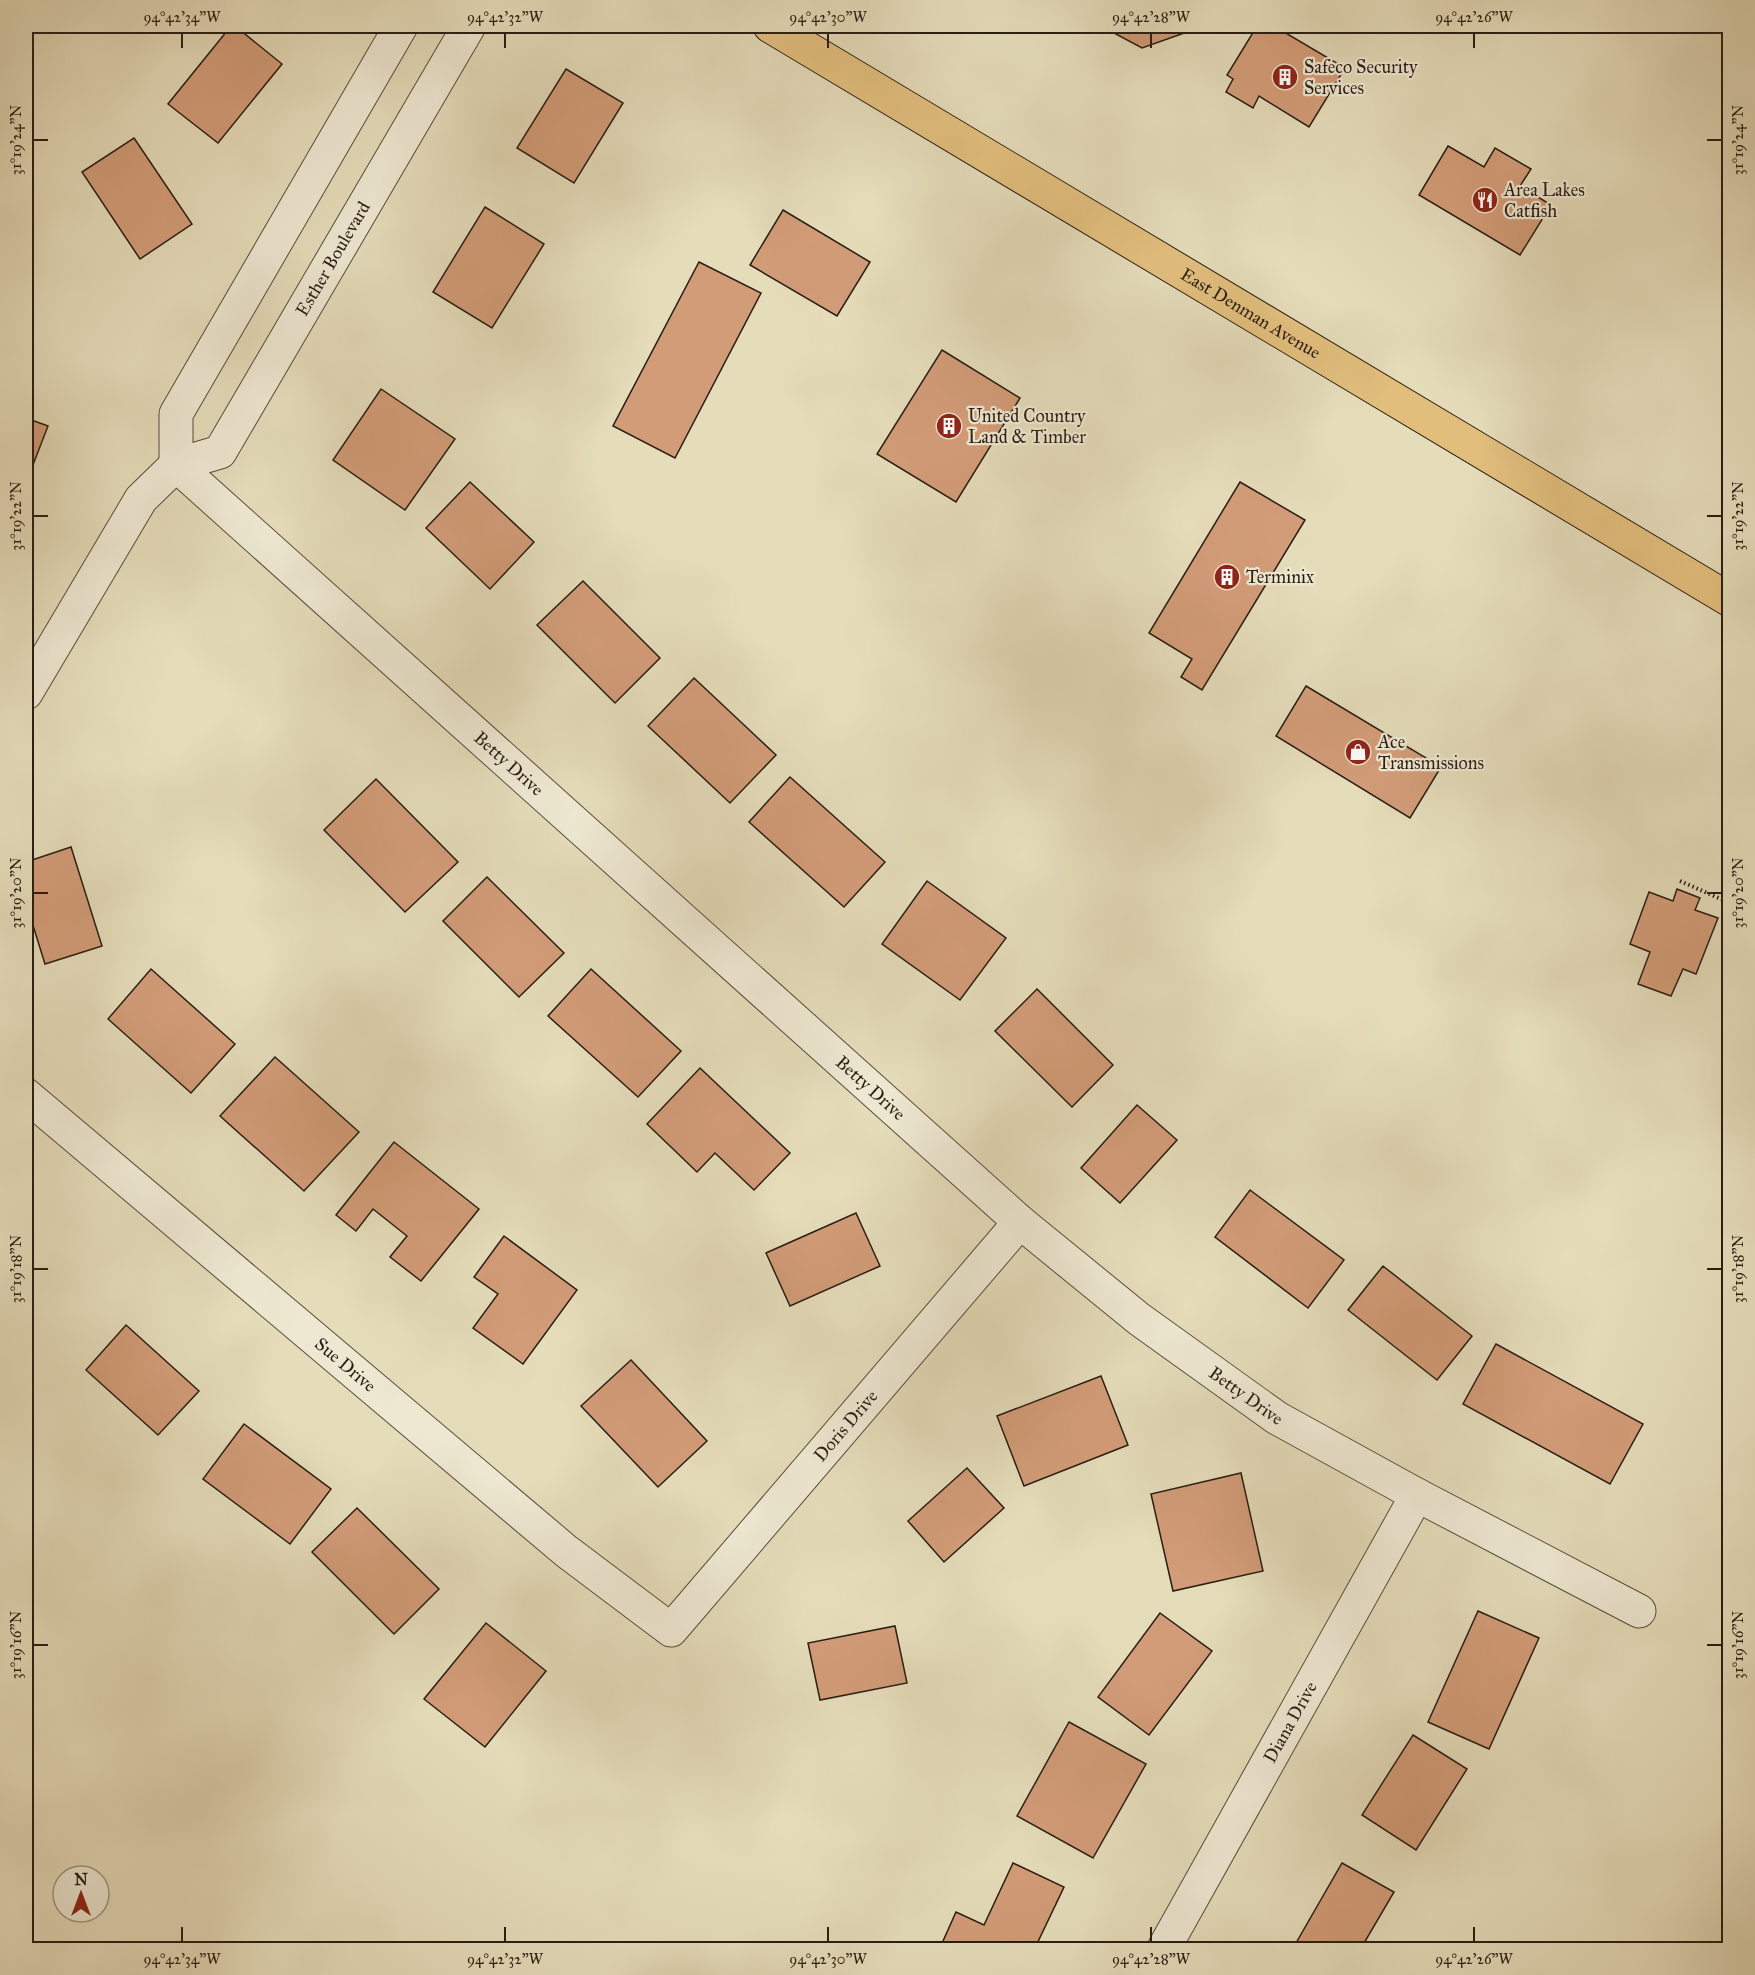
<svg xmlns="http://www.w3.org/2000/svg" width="1755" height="1975" font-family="'IM FELL Great Primer',serif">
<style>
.building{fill:#d29c78;stroke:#291d12;stroke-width:1.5}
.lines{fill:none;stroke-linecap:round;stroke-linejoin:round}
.minor-casing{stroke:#584d3c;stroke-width:35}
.primary-casing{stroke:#291d12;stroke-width:35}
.path{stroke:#291d12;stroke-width:4;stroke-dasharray:1.5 3;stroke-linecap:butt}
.minor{stroke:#eee8d2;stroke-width:33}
.primary{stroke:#e2be7d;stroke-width:33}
.ticks{fill:none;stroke:#291d12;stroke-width:2}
.labels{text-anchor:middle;stroke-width:4.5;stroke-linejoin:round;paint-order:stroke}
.poi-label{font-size:18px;fill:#291d12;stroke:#eee8d2;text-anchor:start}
.street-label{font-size:18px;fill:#291d12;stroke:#eee8d2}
.neatline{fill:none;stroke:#291d12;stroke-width:2}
.ticks-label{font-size:15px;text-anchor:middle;fill:#291d12}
</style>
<rect width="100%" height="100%" fill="#e5dcba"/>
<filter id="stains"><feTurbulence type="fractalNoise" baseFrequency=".00333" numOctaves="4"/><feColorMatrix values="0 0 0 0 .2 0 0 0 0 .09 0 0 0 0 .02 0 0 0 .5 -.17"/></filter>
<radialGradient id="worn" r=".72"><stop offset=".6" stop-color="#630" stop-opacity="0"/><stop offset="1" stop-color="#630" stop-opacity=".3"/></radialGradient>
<!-- building -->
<g class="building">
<polygon points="231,26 235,26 282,64 218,143 168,104"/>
<polygon points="1101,26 1204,26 1142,48"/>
<polygon points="1257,26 1274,26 1345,68 1309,127 1259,96 1253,108 1226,92 1233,79 1227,75"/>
<polygon points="566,69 623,103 574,183 517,148"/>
<polygon points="134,138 192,224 140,259 82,172"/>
<polygon points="1448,146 1484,167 1495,148 1531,169 1520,186 1551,205 1520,255 1419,195"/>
<polygon points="485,207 544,244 492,328 433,292"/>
<polygon points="783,210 870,262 837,316 750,265"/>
<polygon points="699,262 761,293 675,458 613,426"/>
<polygon points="942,350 1020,398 956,502 877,454"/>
<polygon points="381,389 455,439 405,510 333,460"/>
<polygon points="26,418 48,426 26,483"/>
<polygon points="470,482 534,542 490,589 426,528"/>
<polygon points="1240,482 1305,520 1202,690 1181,677 1192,659 1149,633"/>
<polygon points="583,581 660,658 615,703 537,625"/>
<polygon points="694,678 776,755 730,803 648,726"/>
<polygon points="1306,686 1441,767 1410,818 1276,736"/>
<polygon points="790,777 885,862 844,907 749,822"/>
<polygon points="376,779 458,862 405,912 324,830"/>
<polygon points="71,847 102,946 45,964 26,903 26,862"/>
<polygon points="487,877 564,953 519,997 443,921"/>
<polygon points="927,881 1006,938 960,1000 882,944"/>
<polygon points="1677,889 1700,898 1695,910 1718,918 1696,974 1683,969 1671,996 1638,984 1650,952 1630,944 1649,892 1673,901"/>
<polygon points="151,969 235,1044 191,1093 108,1019"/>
<polygon points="591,969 681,1051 638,1097 548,1016"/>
<polygon points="1037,989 1113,1065 1072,1107 995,1031"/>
<polygon points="275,1057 359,1132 304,1191 220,1116"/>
<polygon points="700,1068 790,1153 754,1190 715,1153 697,1172 647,1124"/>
<polygon points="1137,1105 1177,1140 1120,1203 1081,1168"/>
<polygon points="394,1142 479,1209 421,1281 390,1257 407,1236 373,1209 356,1231 336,1215"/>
<polygon points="1250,1190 1344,1260 1308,1308 1215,1237"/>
<polygon points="856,1213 880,1266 790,1306 766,1253"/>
<polygon points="504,1236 577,1290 523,1364 473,1328 498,1294 474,1277"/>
<polygon points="1383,1266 1472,1336 1437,1380 1348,1310"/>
<polygon points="126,1325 199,1391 158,1435 86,1370"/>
<polygon points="1496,1344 1643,1424 1610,1484 1463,1404"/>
<polygon points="631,1360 707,1441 658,1487 581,1406"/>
<polygon points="1101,1376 1128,1445 1024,1486 997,1416"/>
<polygon points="244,1424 331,1489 290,1544 203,1479"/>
<polygon points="967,1468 1004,1508 944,1562 908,1521"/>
<polygon points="1241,1473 1263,1571 1173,1591 1151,1494"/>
<polygon points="357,1508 439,1589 394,1634 312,1552"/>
<polygon points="1478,1611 1539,1638 1489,1749 1428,1722"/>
<polygon points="1160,1613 1212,1651 1149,1735 1098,1697"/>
<polygon points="486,1623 546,1671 485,1747 424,1699"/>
<polygon points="895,1626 907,1683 820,1700 808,1643"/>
<polygon points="1069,1722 1146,1764 1093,1858 1017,1816"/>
<polygon points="1413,1735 1467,1769 1416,1850 1362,1815"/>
<polygon points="1013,1863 1064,1887 1034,1950 939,1950 956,1912 984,1925"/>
<polygon points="1342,1863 1394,1892 1360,1950 1292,1950"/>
</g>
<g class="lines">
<!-- minor casing -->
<g class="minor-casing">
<g id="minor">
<path id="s1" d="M176 465 1020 1222 1139 1319 1277 1418 1417 1495 1639 1611"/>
<polyline points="176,465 176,414 401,26"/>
<path id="s2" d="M26 693 141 499 176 465 220 452 469 26"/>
<path id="s3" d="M26 1095 566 1551 671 1630 1020 1222"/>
<path id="s4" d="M1163 1950 1417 1495"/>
</g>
</g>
<!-- primary casing -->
<g class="primary-casing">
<g id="primary">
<path id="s5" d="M770 26 1730 600"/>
</g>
</g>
<!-- path -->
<polyline class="path" points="1680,881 1730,903"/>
<!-- minor -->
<use href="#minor" class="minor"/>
<!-- primary -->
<use href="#primary" class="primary"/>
</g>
<!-- ticks -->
<path class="ticks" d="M182 33V48M505 33V48M828 33V48M1151 33V48M1474 33V48M33 140H48M1707 140H1722M33 516H48M1707 516H1722M33 893H48M1707 893H1722M33 1269H48M1707 1269H1722M33 1645H48M1707 1645H1722M182 1927V1942M505 1927V1942M828 1927V1942M1151 1927V1942M1474 1927V1942"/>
<!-- icons -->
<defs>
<g id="building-disc" transform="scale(1.35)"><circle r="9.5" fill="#8f2418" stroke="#eee8d2"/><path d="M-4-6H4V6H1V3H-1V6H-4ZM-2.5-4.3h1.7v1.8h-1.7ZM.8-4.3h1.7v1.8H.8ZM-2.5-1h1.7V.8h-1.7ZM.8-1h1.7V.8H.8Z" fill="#fff"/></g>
<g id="restaurant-disc" transform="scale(1.35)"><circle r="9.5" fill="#8f2418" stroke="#eee8d2"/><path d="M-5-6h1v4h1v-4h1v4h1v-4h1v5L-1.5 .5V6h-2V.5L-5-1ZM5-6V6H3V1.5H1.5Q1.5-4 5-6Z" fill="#fff"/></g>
<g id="shop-disc" transform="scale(1.35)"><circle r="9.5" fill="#8f2418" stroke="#eee8d2"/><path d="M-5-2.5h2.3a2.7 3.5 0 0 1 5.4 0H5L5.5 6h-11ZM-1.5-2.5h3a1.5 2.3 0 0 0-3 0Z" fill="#fff"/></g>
</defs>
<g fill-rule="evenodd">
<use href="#building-disc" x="1285" y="77"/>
<use href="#restaurant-disc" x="1485" y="200"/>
<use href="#building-disc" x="949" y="426"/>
<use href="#building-disc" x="1227" y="577"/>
<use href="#shop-disc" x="1358" y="752"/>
</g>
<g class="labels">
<!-- poi labels -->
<g class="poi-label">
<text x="1304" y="73">Safeco Security<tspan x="1304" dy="21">Services</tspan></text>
<text x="1504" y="196">Area Lakes<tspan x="1504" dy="21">Catfish</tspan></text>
<text x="968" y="422">United Country<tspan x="968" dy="21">Land &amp; Timber</tspan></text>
<text x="1246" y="583">Terminix</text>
<text x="1378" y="748">Ace<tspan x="1378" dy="21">Transmissions</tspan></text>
</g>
<!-- street labels -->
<g class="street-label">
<text dy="6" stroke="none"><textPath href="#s2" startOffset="544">Esther Boulevard</textPath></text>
<text dy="6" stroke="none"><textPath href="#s5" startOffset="560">East Denman Avenue</textPath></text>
<text dy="6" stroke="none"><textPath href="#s1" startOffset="447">Betty Drive</textPath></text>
<text dy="6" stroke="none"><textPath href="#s1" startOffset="933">Betty Drive</textPath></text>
<text dy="6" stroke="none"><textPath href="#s3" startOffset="418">Sue Drive</textPath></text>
<text dy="6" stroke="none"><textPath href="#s1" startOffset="1419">Betty Drive</textPath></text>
<text dy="6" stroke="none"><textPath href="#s3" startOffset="1107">Doris Drive</textPath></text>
<text dy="6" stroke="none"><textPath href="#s4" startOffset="261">Diana Drive</textPath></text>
</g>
</g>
<!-- margin -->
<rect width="1755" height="1975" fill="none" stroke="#e5dcba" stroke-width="66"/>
<!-- north arrow -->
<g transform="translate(81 1894)"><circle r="28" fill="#eee8d2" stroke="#9f9785" stroke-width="1.5"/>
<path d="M0-4.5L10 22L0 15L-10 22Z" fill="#8f2418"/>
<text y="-9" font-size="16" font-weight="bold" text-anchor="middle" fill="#291d12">N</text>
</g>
<rect x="33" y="33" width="1689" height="1909" class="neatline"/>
<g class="ticks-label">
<text x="182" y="22">94°42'34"W</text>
<text x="505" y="22">94°42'32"W</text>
<text x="828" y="22">94°42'30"W</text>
<text x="1151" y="22">94°42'28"W</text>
<text x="1474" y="22">94°42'26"W</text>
<text transform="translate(16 140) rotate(-90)" y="5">31°19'24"N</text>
<text transform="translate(1738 140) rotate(-90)" y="5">31°19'24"N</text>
<text transform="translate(16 516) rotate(-90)" y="5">31°19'22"N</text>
<text transform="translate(1738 516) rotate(-90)" y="5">31°19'22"N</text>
<text transform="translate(16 893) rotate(-90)" y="5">31°19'20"N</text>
<text transform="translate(1738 893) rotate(-90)" y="5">31°19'20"N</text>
<text transform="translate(16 1269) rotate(-90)" y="5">31°19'18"N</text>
<text transform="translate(1738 1269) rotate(-90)" y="5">31°19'18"N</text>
<text transform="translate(16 1645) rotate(-90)" y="5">31°19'16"N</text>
<text transform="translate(1738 1645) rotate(-90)" y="5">31°19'16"N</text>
<text x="182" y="1964">94°42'34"W</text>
<text x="505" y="1964">94°42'32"W</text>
<text x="828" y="1964">94°42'30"W</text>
<text x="1151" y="1964">94°42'28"W</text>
<text x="1474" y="1964">94°42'26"W</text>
</g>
<rect width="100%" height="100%" filter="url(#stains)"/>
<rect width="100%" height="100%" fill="url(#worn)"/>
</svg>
